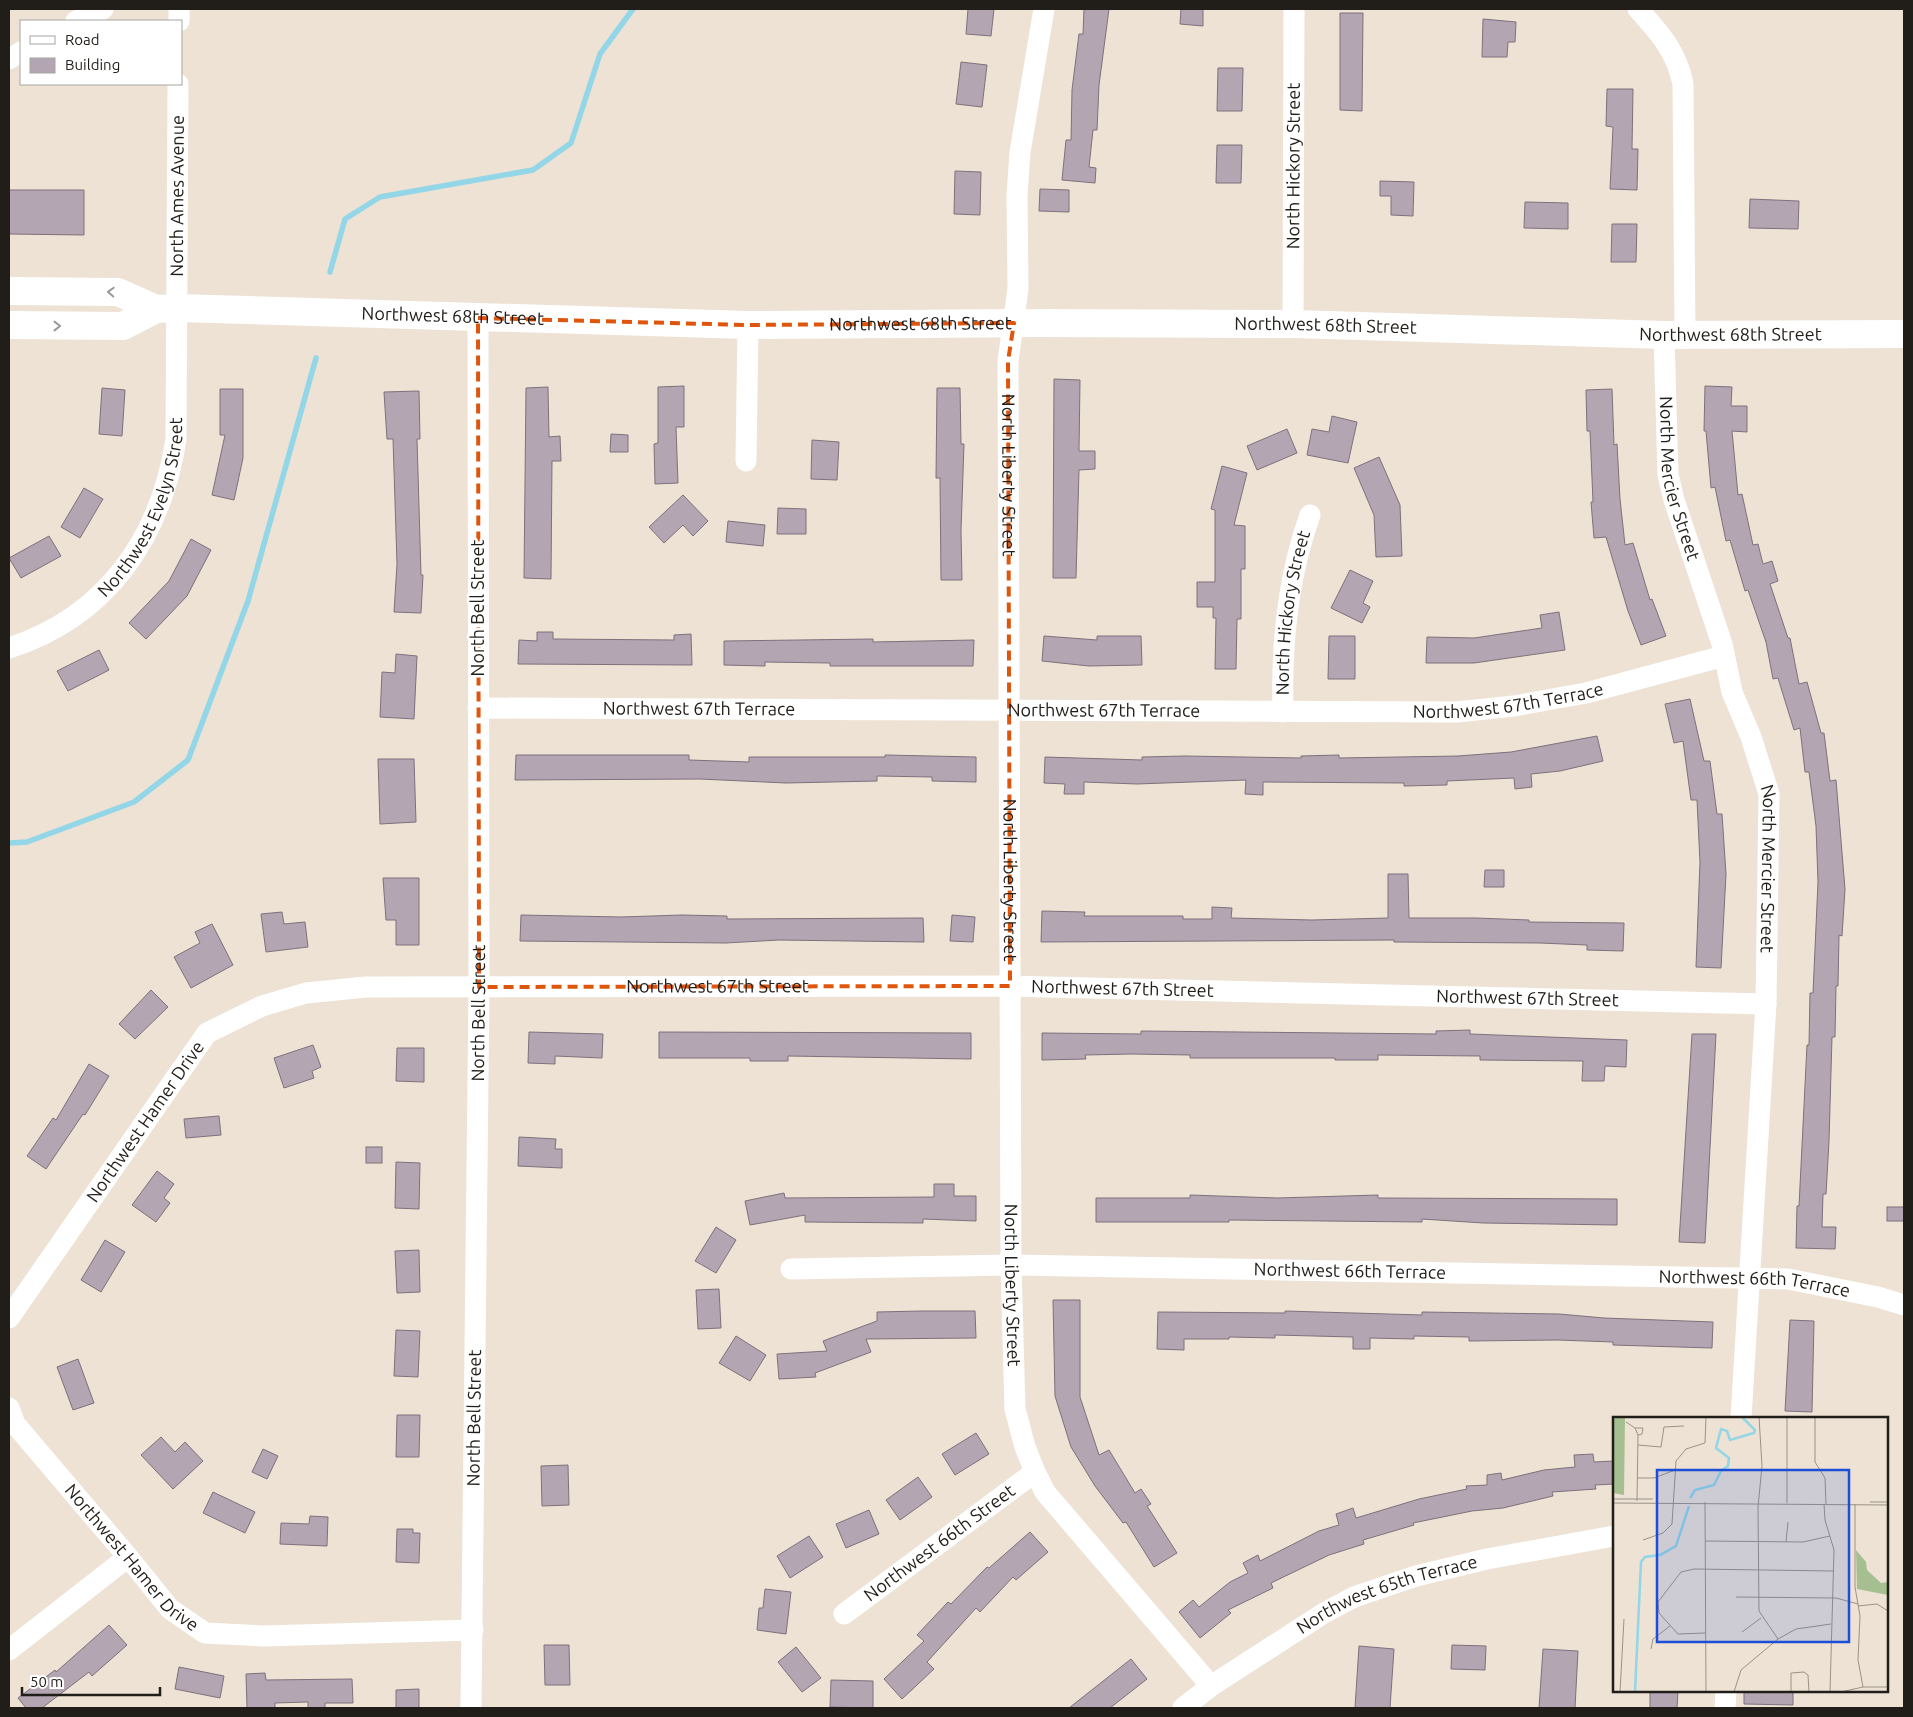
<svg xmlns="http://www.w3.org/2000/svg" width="1913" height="1717" font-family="Ubuntu,sans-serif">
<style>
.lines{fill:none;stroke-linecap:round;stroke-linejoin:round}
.stream{stroke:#93d6e7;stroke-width:5.5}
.building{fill:#b3a5b1;stroke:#7e717c}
.minor{stroke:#fff;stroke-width:21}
.secondary{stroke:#fff;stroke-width:28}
.oneway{stroke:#9b9997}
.marked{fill:none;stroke:#de560d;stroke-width:4;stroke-dasharray:10 6;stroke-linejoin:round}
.labels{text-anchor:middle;stroke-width:5;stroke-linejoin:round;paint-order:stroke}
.street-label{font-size:18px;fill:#211d18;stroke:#fff}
.inset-river{fill:none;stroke:#93d6e7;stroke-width:2.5}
.inset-road{fill:none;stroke:#9b9389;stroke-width:1}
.view{fill:#1d4ed8;fill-opacity:0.15;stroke:#1d4ed8;stroke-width:2.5}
.inset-edge{fill:none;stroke:#211d18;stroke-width:2.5}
</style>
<rect width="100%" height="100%" fill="#ede2d4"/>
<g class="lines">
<!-- stream -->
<g class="stream">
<polyline points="330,272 345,219 380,197 533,170 571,143 600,54 633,9"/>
<polyline points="9,843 27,842 134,802 188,760 248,601 316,358"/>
</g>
</g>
<!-- building -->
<g class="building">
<polygon points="968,9 994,9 991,36 966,34"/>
<polygon points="1084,9 1109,9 1099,85 1097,130 1093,130 1089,167 1096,168 1095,183 1062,180 1066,140 1071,140 1072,90 1079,34 1083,34"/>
<polygon points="1181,9 1203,9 1203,26 1180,24"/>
<polygon points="1340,13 1363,13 1362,111 1340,110"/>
<polygon points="1483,19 1516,22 1515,42 1508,42 1507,57 1482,57"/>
<polygon points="961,62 987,65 982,107 956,104"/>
<polygon points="1218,68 1243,68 1242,111 1217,111"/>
<polygon points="1607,89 1633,89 1632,149 1638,149 1637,190 1610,189 1613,127 1606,126"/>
<polygon points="1217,145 1242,145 1241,183 1216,183"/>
<polygon points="955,171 981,172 980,215 954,214"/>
<polygon points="1380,181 1414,182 1413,216 1391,215 1391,196 1380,196"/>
<polygon points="1040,189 1069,190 1069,212 1039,211"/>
<polygon points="9,190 84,190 84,235 9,234"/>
<polygon points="1750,199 1799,201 1798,229 1749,228"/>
<polygon points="1525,202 1568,203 1568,229 1524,228"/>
<polygon points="1612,224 1637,224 1636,262 1611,262"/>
<polygon points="1054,379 1080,380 1079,451 1095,451 1095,469 1079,470 1076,578 1053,578"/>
<polygon points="684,386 684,427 676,427 678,483 655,484 654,444 658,443 658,387"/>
<polygon points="1705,386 1732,387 1731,406 1747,406 1747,432 1732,431 1738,495 1742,494 1753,545 1758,544 1763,564 1772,561 1778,581 1770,584 1788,638 1790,638 1799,684 1807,682 1821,733 1824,733 1830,781 1836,780 1845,889 1842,936 1839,935 1838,986 1836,986 1835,1037 1832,1037 1829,1141 1826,1194 1823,1194 1822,1227 1836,1227 1835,1249 1796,1248 1797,1206 1799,1206 1807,1045 1809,1045 1810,993 1813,993 1818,882 1816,826 1809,772 1805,772 1800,728 1794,730 1778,678 1773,679 1766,642 1748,590 1745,591 1730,540 1726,541 1715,487 1711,488 1706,431 1704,431"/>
<polygon points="548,387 549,437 560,436 561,461 552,461 551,579 524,578 526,388"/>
<polygon points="102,388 125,390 122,436 99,434"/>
<polygon points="937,388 960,388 961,444 964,444 961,531 962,580 941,580 940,478 936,478"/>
<polygon points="220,389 243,389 243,458 234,500 212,495 225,435 220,435"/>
<polygon points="1612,389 1614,445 1617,444 1620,499 1625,545 1633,543 1650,600 1652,599 1666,636 1641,645 1628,611 1606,537 1594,538 1591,502 1593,502 1590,431 1587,431 1586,390"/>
<polygon points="419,391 420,439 417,439 421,575 423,575 421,613 394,612 397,564 393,439 387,439 384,392"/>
<polygon points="1332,416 1357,422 1348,463 1307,455 1312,429 1329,432"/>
<polygon points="1287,429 1297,453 1257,470 1247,446"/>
<polygon points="611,434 628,435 628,452 610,452"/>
<polygon points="812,440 839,442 837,480 811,479"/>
<polygon points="1379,457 1400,505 1402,556 1376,557 1374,515 1354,468"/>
<polygon points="1222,466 1247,473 1234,525 1245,526 1245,569 1241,569 1241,619 1237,619 1236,669 1215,669 1216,618 1213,618 1213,607 1197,607 1197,582 1215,582 1215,510 1211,509"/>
<polygon points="84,488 103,499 80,538 61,527"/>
<polygon points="683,495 708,521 693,536 683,525 664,543 649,527"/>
<polygon points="778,508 806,509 806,534 777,534"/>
<polygon points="728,521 765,525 763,546 726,542"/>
<polygon points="49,536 61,556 21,578 9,558"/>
<polygon points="191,539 211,550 187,596 146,639 129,623 169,581"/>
<polygon points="1350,570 1373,581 1363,603 1370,607 1362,623 1331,608"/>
<polygon points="1559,612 1565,650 1474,663 1426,663 1427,637 1474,638 1542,628 1540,615"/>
<polygon points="537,632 553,632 553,639 674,640 674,635 691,634 692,665 518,664 519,640 537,641"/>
<polygon points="1044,636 1097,640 1097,636 1141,636 1142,665 1089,666 1042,661"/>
<polygon points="1329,636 1355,636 1355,679 1328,679"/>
<polygon points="873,639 873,642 974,640 973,666 830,666 830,663 765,662 765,666 724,665 724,641"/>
<polygon points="99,650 109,670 68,691 57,671"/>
<polygon points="396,654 417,656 414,719 380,717 382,672 395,673"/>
<polygon points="1690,699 1704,761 1710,761 1717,814 1722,814 1726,874 1721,968 1696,967 1700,862 1697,800 1691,800 1683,741 1674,743 1665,704"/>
<polygon points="1597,736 1603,761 1560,771 1531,774 1532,787 1515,789 1514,778 1447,781 1447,785 1404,786 1404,783 1263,782 1263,795 1245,794 1246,780 1137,784 1084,782 1084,794 1064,794 1065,784 1044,783 1045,757 1142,760 1142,757 1185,756 1301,758 1301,756 1339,755 1339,758 1458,756 1511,752"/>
<polygon points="516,755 689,755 689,760 749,762 749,757 885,757 885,755 976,757 976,782 932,781 932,777 877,776 877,781 786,783 700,779 515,780"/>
<polygon points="378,759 414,759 416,822 380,824"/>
<polygon points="1485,870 1504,870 1504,887 1484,887"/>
<polygon points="1388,874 1408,874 1409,918 1476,918 1529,920 1529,922 1624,923 1623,951 1587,950 1587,945 1540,943 1394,942 1394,940 1041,942 1042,911 1085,912 1084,916 1183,916 1183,919 1212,919 1212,907 1232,908 1231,918 1312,920 1388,918"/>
<polygon points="383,878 419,878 419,945 396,945 396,920 386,920"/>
<polygon points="282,912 284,924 305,922 308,947 266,952 261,914"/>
<polygon points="521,915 621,917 682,915 727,916 727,919 923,918 924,942 779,940 726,943 520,941"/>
<polygon points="952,915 975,917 973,942 950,941"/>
<polygon points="212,924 233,965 191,988 174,957 200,943 195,932"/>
<polygon points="151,990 168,1007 135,1039 119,1024"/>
<polygon points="1470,1030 1470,1034 1627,1040 1626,1067 1605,1066 1604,1081 1582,1081 1583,1061 1480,1060 1480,1056 1378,1055 1378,1060 1335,1060 1335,1058 1190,1058 1190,1055 1132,1054 1085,1055 1086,1059 1042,1060 1042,1033 1141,1034 1141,1031 1436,1034 1436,1031"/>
<polygon points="529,1032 603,1034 602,1058 555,1056 555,1064 528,1063"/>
<polygon points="659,1032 971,1033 971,1059 788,1056 788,1061 750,1061 750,1058 659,1058"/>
<polygon points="1692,1034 1716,1034 1705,1243 1679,1242"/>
<polygon points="313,1045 321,1067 312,1071 314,1078 284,1088 274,1058"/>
<polygon points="397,1048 424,1048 424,1082 396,1081"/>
<polygon points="89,1064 109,1076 85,1115 83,1114 46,1169 27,1156 53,1118 56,1120"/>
<polygon points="219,1116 221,1135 186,1138 184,1119"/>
<polygon points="519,1137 556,1139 555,1149 562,1149 562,1168 518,1166"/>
<rect x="366" y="1147" width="16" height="16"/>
<polygon points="396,1162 420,1163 419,1209 395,1208"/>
<polygon points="157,1171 174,1184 164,1198 170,1203 156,1222 132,1205"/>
<polygon points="934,1184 954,1184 954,1196 976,1196 976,1221 923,1219 923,1223 805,1222 805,1215 750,1225 745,1201 784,1193 785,1198 934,1197"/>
<polygon points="1190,1195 1277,1198 1378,1195 1378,1198 1617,1199 1617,1225 1483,1223 1422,1219 1422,1222 1229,1220 1229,1222 1096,1222 1096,1198 1190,1198"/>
<rect x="1887" y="1207" width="17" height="14"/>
<polygon points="716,1227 736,1240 716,1273 695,1261"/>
<polygon points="105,1240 125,1252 101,1292 81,1280"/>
<polygon points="419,1250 420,1292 397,1293 395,1251"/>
<polygon points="719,1289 721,1328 698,1329 696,1290"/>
<polygon points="1053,1300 1080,1300 1080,1397 1099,1455 1109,1450 1135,1493 1141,1489 1151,1504 1147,1506 1177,1553 1154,1567 1126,1522 1123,1523 1095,1486 1071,1447 1055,1396"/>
<polygon points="921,1311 975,1311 976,1338 866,1339 871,1352 815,1373 816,1377 779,1379 777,1354 827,1351 823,1341 877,1321 877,1312"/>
<polygon points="1285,1311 1422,1315 1422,1312 1559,1314 1604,1318 1713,1322 1712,1348 1613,1345 1613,1342 1558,1340 1469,1341 1469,1337 1414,1336 1414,1339 1370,1338 1370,1349 1353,1349 1353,1337 1275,1335 1275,1338 1229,1337 1229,1339 1184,1339 1184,1350 1157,1349 1158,1312 1285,1313"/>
<polygon points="1790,1320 1814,1321 1812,1412 1785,1411"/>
<polygon points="396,1330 420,1331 418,1377 394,1376"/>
<polygon points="736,1336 766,1355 750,1381 719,1363"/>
<polygon points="78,1359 94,1403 73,1410 57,1367"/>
<polygon points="397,1415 420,1415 419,1457 396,1457"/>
<polygon points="976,1433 989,1454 955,1475 942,1454"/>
<polygon points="161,1437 175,1452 185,1442 203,1461 173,1489 141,1455"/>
<polygon points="263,1449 278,1456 267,1479 252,1472"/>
<polygon points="1593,1454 1594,1462 1614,1461 1614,1484 1595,1485 1596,1489 1552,1492 1553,1496 1503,1508 1472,1511 1413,1523 1414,1525 1363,1540 1364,1544 1329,1555 1271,1583 1273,1588 1228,1610 1231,1613 1200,1638 1179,1612 1193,1600 1199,1607 1230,1582 1248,1573 1243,1563 1258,1555 1260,1561 1319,1531 1339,1525 1336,1514 1353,1508 1356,1518 1419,1499 1467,1489 1466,1486 1487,1485 1487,1475 1501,1473 1502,1480 1544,1470 1575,1467 1574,1455"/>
<polygon points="568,1465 569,1505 542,1506 541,1466"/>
<polygon points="918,1477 932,1497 900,1520 886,1500"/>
<polygon points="213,1492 255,1512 245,1533 203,1513"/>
<polygon points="869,1510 879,1534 846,1548 836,1524"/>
<polygon points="310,1516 328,1517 327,1546 280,1544 281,1523 309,1524"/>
<polygon points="397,1529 413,1529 413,1533 420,1533 419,1563 396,1562"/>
<polygon points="1030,1532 1048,1552 1016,1580 1013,1577 980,1612 976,1608 927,1662 934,1669 902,1699 884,1679 924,1641 917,1635 948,1602 951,1604 987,1567 989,1568"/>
<polygon points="809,1536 823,1557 790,1578 777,1556"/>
<polygon points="765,1589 791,1592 786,1634 757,1630 759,1608 763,1608"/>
<polygon points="109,1625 127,1645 92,1676 89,1672 42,1708 26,1708 18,1698 55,1670 56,1672"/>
<polygon points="544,1645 569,1645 570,1685 545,1685"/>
<polygon points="1452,1645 1486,1646 1485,1670 1451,1669"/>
<polygon points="1359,1646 1394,1649 1390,1708 1355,1708"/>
<polygon points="796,1647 821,1678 802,1692 778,1662"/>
<polygon points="1543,1649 1578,1651 1575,1708 1539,1708"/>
<polygon points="1131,1659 1147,1679 1110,1708 1069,1708"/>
<polygon points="179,1667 224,1676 220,1698 175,1689"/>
<polygon points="265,1673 266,1680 352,1679 353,1703 325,1703 325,1708 308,1708 308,1702 275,1703 275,1708 247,1708 246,1674"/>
<polygon points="831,1680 873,1681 873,1708 830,1707"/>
<polygon points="419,1689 419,1708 396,1708 396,1690"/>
<polygon points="1650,1691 1678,1691 1677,1708 1650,1708"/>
<polygon points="1744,1691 1793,1691 1793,1705 1744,1704"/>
</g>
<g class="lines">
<!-- minor -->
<g class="minor">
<path id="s1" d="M1044 9 1020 152 1017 196 1018 289 1008 361 1011 1265 1015 1409 1025 1447 1035 1472 1045 1492 1211 1686"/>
<path d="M1638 9C1659 32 1677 52 1683 84L1685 335"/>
<polyline points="76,21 103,9"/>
<polyline points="179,21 179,9"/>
<polyline points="9,59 21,52"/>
<path id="s2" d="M1293 324 1294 9"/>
<path id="s3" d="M1664 335 1668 475 1674 500 1722 644 1732 692 1751 737 1769 794 1766 1004 1741 1418"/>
<polyline points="746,461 748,325"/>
<path id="s4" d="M9 648C106 617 161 538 176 439L178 84"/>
<path id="s5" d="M478 708 1457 712 1514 706 1586 693 1724 656"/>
<path id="s6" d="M1283 712C1281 645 1287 579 1310 515"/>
<path id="s7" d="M791 1269 1011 1265 1788 1279 1878 1297 1904 1305"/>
<path id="s8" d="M9 1318 207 1033 262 1006 306 993 366 987 1010 986 1766 1004"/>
<path id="s9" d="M9 1408 15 1424 128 1557 170 1609 205 1633 264 1636 473 1630"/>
<path id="s10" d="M844 1614 1035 1472"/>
<polyline points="9,1650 128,1557"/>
<path id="s11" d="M471 1708 479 987 478 318"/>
<path id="s12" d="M1183 1708 1211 1686 1324 1613 1354 1597 1416 1576 1487 1559 1614 1536"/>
<polyline points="1725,1708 1726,1691"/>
</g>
<!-- secondary -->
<g class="secondary">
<polyline points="9,291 118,292 156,309"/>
<path id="s13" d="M9 325 123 326 156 309 177 308 748 325 1036 323 1293 324 1664 335 1904 334"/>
</g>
</g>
<!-- one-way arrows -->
<defs><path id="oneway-chevron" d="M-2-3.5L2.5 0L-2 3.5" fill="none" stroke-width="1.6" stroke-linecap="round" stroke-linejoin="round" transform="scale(1.25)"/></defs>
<g class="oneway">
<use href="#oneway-chevron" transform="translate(111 292) rotate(-177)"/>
<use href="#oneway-chevron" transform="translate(57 326)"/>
</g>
<!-- marked area -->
<path class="marked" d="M478 318 748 325 1014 323 1008 361 1010 986 479 987Z"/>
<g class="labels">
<!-- street labels -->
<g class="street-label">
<text dy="6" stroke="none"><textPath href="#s2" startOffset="158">North Hickory Street</textPath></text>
<text dy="6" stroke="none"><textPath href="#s4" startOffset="526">North Ames Avenue</textPath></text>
<text dy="6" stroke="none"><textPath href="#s13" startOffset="448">Northwest 68th Street</textPath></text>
<text dy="6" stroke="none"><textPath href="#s13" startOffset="916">Northwest 68th Street</textPath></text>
<text dy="6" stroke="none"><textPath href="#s13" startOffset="1321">Northwest 68th Street</textPath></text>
<text dy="6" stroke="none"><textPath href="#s13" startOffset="1726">Northwest 68th Street</textPath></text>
<text dy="6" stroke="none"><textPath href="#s1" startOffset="469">North Liberty Street</textPath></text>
<text dy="6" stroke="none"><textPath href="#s3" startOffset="145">North Mercier Street</textPath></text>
<text dy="6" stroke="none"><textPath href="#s4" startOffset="206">Northwest Evelyn Street</textPath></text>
<text transform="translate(478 608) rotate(-90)" y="6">North Bell Street</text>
<text dy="6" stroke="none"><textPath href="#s6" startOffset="100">North Hickory Street</textPath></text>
<text dy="6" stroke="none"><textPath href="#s5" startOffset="1031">Northwest 67th Terrace</textPath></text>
<text dy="6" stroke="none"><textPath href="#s5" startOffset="221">Northwest 67th Terrace</textPath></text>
<text dy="6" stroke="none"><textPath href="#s5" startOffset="626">Northwest 67th Terrace</textPath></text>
<text dy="6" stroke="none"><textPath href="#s3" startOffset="550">North Mercier Street</textPath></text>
<text dy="6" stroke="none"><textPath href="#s1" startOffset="874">North Liberty Street</textPath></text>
<text dy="6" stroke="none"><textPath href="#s8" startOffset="866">Northwest 67th Street</textPath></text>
<text dy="6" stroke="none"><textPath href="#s8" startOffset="1271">Northwest 67th Street</textPath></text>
<text dy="6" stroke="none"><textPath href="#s8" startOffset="1676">Northwest 67th Street</textPath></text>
<text dy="6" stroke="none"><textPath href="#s11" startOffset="695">North Bell Street</textPath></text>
<text dy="6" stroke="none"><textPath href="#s8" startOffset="239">Northwest Hamer Drive</textPath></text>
<text dy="6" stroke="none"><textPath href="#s7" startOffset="559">Northwest 66th Terrace</textPath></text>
<text dy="6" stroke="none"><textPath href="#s1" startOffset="1279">North Liberty Street</textPath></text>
<text dy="6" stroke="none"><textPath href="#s7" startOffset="964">Northwest 66th Terrace</textPath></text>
<text dy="6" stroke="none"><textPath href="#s11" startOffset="290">North Bell Street</textPath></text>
<text dy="6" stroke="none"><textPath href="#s10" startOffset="119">Northwest 66th Street</textPath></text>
<text dy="6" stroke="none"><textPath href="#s9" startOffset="195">Northwest Hamer Drive</textPath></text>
<text dy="6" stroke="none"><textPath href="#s12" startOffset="236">Northwest 65th Terrace</textPath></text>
</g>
</g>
<!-- overview -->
<g transform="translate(1613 1417)">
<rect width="275" height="275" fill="#ede2d4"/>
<path d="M0 0H12L11 78 0 76ZM243 133 253 145 254 153 268 166 275 165V178L244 172Z" fill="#a6bf91"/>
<path class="inset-river" d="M77 81 82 73 101 68 108 54 115 49 116 41 103 31 108 12 114 14 117 23 141 16 142 13 129 0M22 275 28 145 32 140 47 138 63 129 76 89"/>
<path class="inset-road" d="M146 0 149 49 145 90 146 194 165 222M202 0V45L212 61 213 87M13 5 22 11 25 18 24 84M22 11H30L29 17 25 18M25 28 48 30 51 10 71 9M25 61H41L62 53M0 82H40M92 85 93 275M257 85H275M0 86 275 88M174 86V0M211 87 212 103 221 133 217 275M242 87V170L247 199 245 243 250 270M30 123 50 116 59 107 63 44 73 32 92 26 93 0M92 124 190 125 217 119M173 125 175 105M123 180 223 181 245 187M245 189 264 187 275 194M129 215 148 201M92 216 65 217 46 196 45 185 68 155 81 152 221 154M38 232 40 222 57 209M7 275 11 202M121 275 128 253 165 222 183 212 218 207M178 275V256L191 255 195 258 196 275M228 275 250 270H275"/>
<path class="view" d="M44 53H236V225H44Z"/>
<rect width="275" height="275" class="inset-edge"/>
</g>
<!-- border -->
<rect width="1913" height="1717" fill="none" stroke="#211d18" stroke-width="20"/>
<!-- legend -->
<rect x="20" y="20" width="162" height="65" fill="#ffffff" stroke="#a6a5a3"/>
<rect x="30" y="36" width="25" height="8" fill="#ffffff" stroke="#a6a5a3"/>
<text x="65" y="45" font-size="15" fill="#211d18">Road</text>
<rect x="30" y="58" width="25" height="15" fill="#b3a5b1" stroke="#a6a5a3"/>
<text x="65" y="70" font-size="15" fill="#211d18">Building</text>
<!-- scale -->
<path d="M22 1687v8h138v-8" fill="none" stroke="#211d18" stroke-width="2.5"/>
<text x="30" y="1687" font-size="15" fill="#211d18" stroke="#ffffff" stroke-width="4" paint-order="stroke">50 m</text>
</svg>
